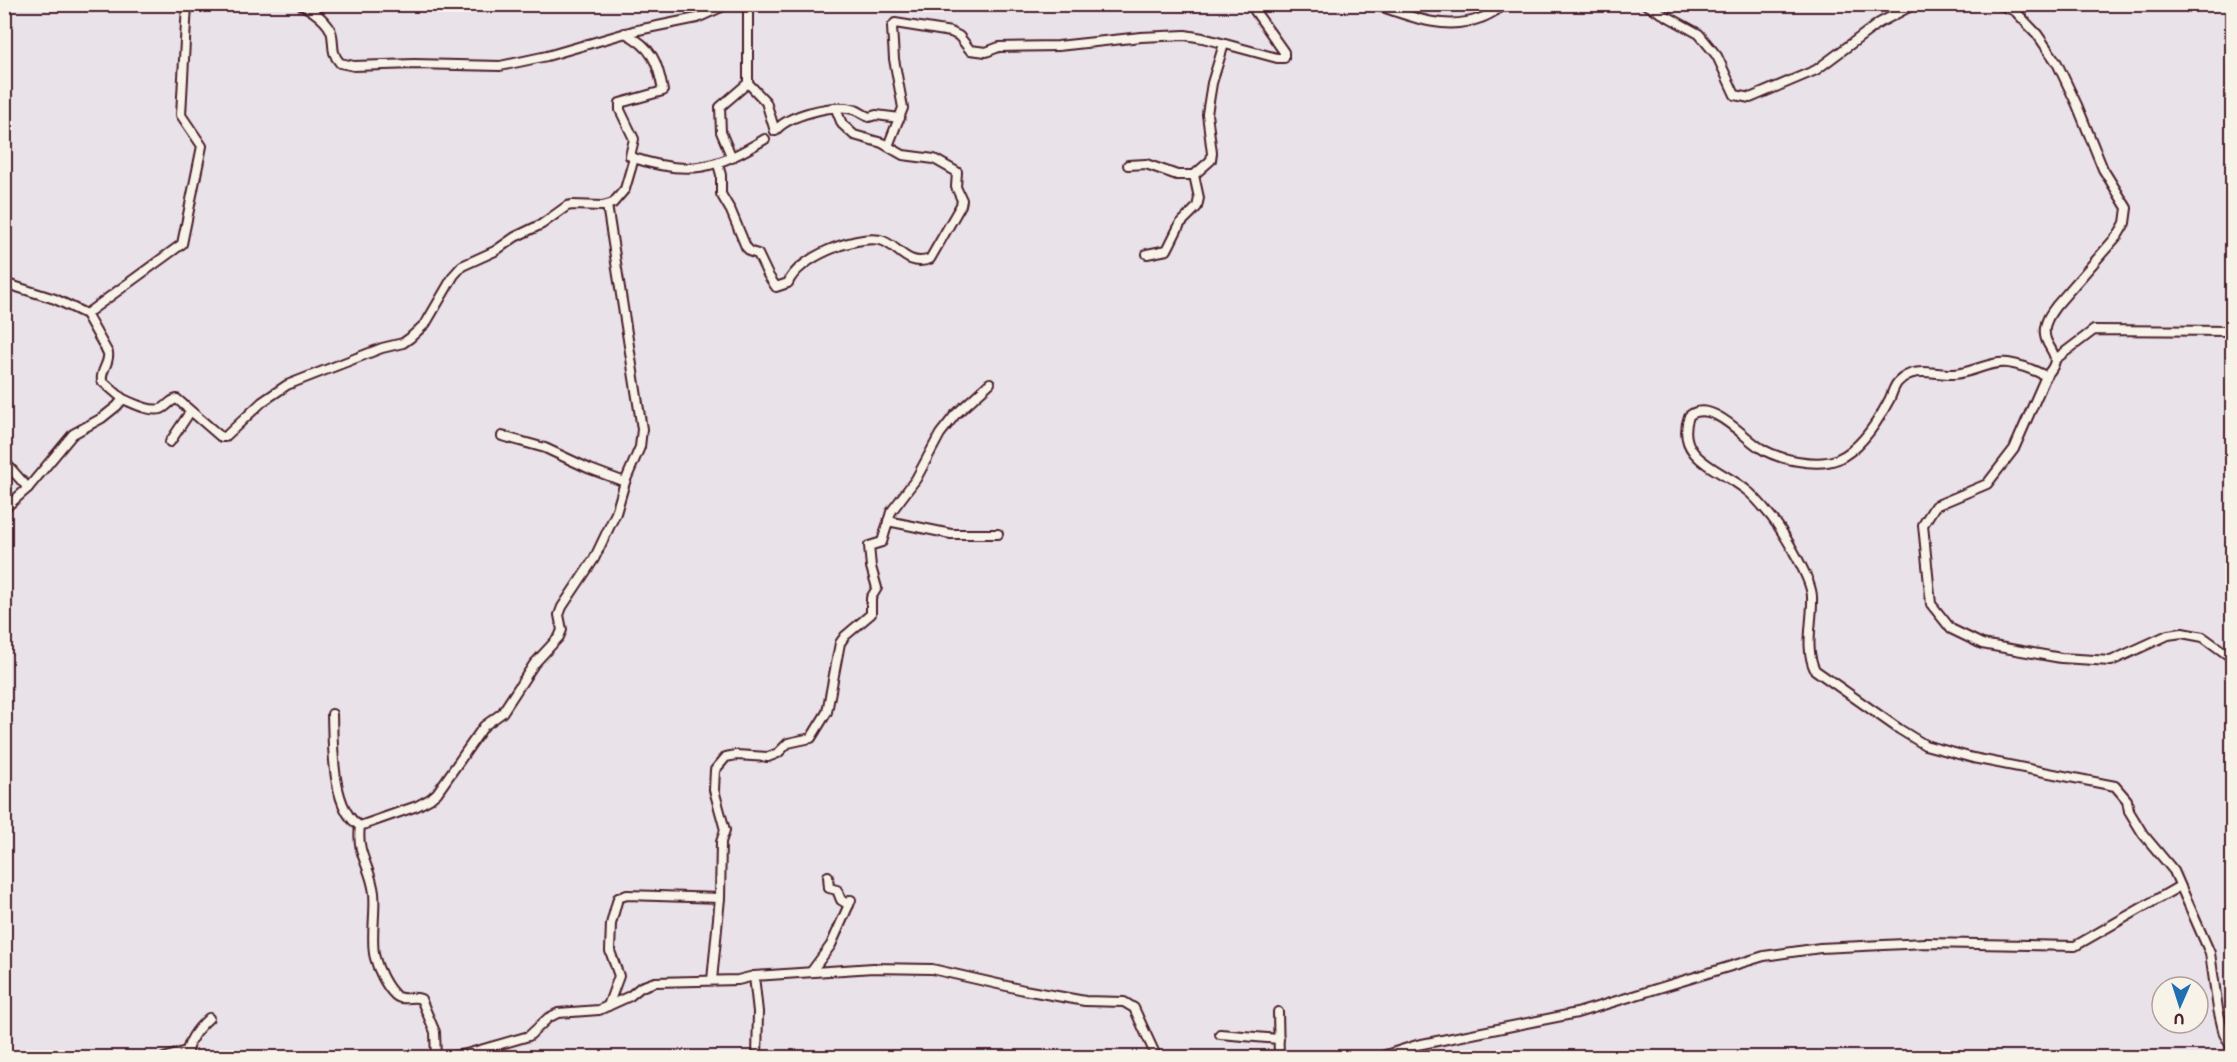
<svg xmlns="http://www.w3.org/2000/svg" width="2237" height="1062" font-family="Itim,sans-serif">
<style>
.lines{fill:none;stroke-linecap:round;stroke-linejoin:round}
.street-casing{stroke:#4a1f2b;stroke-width:12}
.street{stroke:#f7f3e8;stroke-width:8}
</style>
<rect width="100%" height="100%" fill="#e9e2e9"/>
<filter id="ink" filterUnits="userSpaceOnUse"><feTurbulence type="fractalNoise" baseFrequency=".0167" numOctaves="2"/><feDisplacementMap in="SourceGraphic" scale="12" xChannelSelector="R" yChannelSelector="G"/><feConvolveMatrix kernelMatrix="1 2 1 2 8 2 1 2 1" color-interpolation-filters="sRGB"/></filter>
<g filter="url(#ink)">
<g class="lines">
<!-- street casing -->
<g class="street-casing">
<g id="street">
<path d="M299 4C310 8 330 22 332 35 334 46 331 53 340 63L354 66 414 64 500 66 547 56 633 31 697 18 728 4"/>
<polyline points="748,4 748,83 766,102 775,131"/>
<path d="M1374 4C1409 16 1444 32 1481 18 1490 15 1498 9 1506 4"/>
<polyline points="1645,4 1699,34 1717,56 1735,95 1750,98 1816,70 1879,23 1915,4"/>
<path d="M1998 4 2015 11 2037 34 2057 63 2077 105 2103 169 2127 208 2125 223 2118 235 2056 306C2051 313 2046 319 2045 328 2042 351 2068 353 2046 376 2034 370 2022 365 2008 363 1989 361 1972 373 1954 374 1935 375 1914 365 1898 382 1893 387 1892 396 1888 402 1877 423 1860 449 1838 459 1817 468 1776 459 1759 447 1742 436 1710 398 1689 416 1674 458 1720 469 1745 489 1756 497 1765 509 1773 519 1784 533 1812 580 1812 597 1813 620 1804 648 1815 670L1899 729 1925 745 1973 758 2115 786 2127 800 2129 811 2143 834 2174 871 2210 953 2218 1009 2224 1034 2232 1048"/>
<path d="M625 33C652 47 658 62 663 91L620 103V110L634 139 630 156 634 158"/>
<path d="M775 131C788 115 832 104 852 109 858 110 863 115 869 117L876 115 900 118"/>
<polyline points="888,146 903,108 894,59 892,27 895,23 951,32 959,36 970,50 986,52 999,47 1058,46 1141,37 1185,35 1203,38 1277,58 1284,58 1284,52 1250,4"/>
<polyline points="732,158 721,132 720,107 748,83"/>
<path d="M718 164 721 175V194L731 211 746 247 751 252 758 254 768 275 776 287 788 283C798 258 854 235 880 240 898 244 906 268 930 259L961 205 962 200 956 187 957 172 934 159 903 155 882 143 854 135 842 124 836 109"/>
<polyline points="1128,165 1146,164 1177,175 1194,175 1199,198 1197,207 1180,224 1167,250 1147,254"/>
<polyline points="1194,175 1211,160 1212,153 1207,114 1212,83 1224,44"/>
<polyline points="4,283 55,299 86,314"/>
<polyline points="2057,358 2094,330 2232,331"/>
<polyline points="2046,376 2014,449 1987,484 1935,506 1923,525 1931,604 1951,629 1982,644 2061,658 2111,661 2168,635 2182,633 2203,637 2232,658"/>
<path d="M123 399C133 403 149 412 161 409 167 407 170 400 177 399L221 437H225L262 402 287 385 382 348 403 343 410 338 426 323 454 275 462 266 495 251 515 237 542 224 567 206 572 205 603 206 613 203 625 189 634 158C690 177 717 168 765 139"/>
<polyline points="502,436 545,448 590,469 625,482"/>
<polyline points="170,442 190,412"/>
<polyline points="4,461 28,488"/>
<path d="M4 509 28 488 73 434 102 418 117 406 123 399 102 381C100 370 110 364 108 353L86 314 182 244 202 146 181 115 187 4"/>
<polyline points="888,521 951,534 998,534"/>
<path d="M332 714C333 743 331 810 360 826"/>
<polyline points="828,876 829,888 837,890 841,900 849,905"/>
<polyline points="811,972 831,945 851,900"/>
<polyline points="754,976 758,1012 757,1058"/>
<polyline points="712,980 720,898 721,842 725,830 714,790 715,770 726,757 736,755 768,757 778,753 788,743 811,738 827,712 840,643 845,636 871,614 871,598 877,588 871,567 869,546 882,542 891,512 916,479 940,434 955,415 990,383"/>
<polyline points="608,1006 619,976 610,951 611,924 618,898 627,895 720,898"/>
<polyline points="1278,1012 1279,1058"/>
<polyline points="1220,1034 1279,1039"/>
<polyline points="164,1058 186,1051"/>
<path d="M187 1058C185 1043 199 1027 209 1018"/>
<path d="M436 1058 435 1032 421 999C413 995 402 1002 395 995 386 986 378 970 375 958 370 942 376 912 374 893 371 867 356 854 360 826L417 806 430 799 437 793 484 726 502 713 534 664 559 637 562 630 559 615 562 607 594 559 616 513 625 482 640 447 642 429 607 205"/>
<polyline points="442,1058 466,1054 529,1036 548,1018 558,1013 599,1010 630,996 641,987 655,982 738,980 754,976 873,968 932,969 1024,990 1085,1001 1124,1002 1134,1008 1157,1058"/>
<polyline points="1376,1058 1417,1045 1577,1013 1764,956 1820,948 1926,943 2075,946 2180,886"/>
</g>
</g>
<!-- street -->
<use href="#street" class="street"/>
</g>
</g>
<!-- margin -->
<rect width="2237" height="1062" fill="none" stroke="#f7f3e8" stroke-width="24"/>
<rect x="12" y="12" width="2213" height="1038" fill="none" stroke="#4a1f2b" stroke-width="2" filter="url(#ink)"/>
<!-- north arrow -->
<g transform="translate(2180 1005) rotate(183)"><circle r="28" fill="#f7f3e8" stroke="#b29e9c" stroke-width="1.5"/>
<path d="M0-4.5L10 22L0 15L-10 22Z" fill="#1f6fb2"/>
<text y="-9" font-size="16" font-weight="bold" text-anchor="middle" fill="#4a1f2b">U</text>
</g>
</svg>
